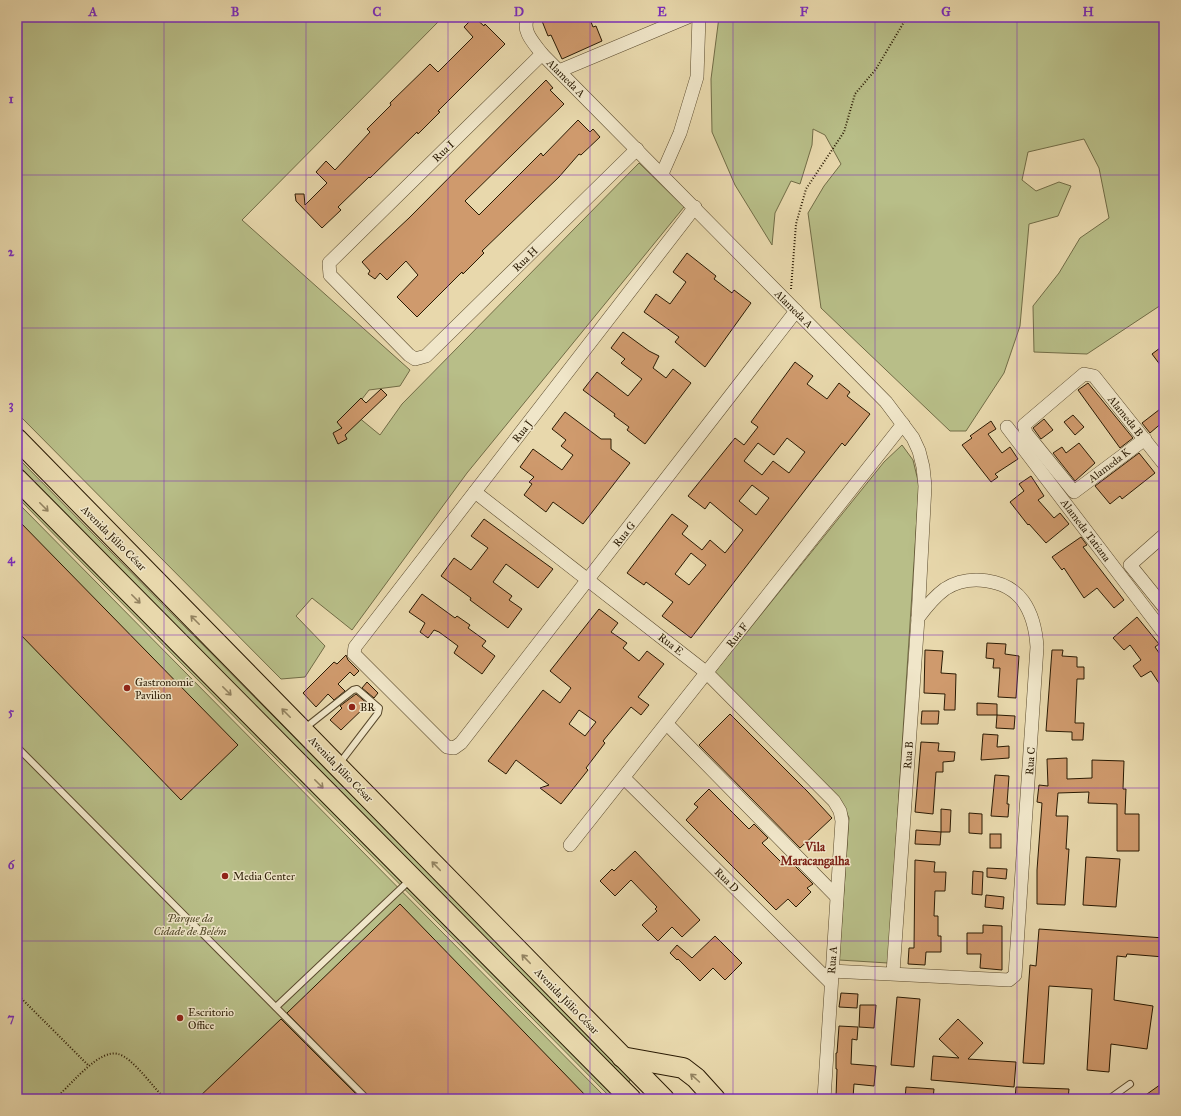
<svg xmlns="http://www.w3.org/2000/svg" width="1181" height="1116" font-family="'IM FELL Great Primer',serif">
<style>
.green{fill:#b8be88;stroke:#716c46}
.building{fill:#cf9a6d;stroke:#2a1a03;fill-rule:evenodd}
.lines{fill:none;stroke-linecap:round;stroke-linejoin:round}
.service-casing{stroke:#5a4a2d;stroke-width:8}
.minor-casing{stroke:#5a4a2d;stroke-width:14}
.primary-casing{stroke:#2a1a03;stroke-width:22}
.path{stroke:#2a1a03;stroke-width:2;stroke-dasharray:1 2;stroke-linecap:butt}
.service{stroke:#f0e6c9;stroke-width:6}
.minor{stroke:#f0e6c9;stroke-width:13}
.primary{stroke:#e8d8ac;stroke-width:20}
.oneway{stroke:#928260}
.grid{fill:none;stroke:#7b2cbf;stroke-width:1;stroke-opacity:0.55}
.poi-dot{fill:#8f2418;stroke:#f0e6c9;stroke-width:1.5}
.labels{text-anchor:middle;stroke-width:3;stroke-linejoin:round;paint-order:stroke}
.street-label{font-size:11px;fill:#2a1a03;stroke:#f0e6c9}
.poi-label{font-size:11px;fill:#2a1a03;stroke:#f0e6c9;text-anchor:start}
.park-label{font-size:11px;font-style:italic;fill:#554b2b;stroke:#f0e6c9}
.neighbourhood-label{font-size:12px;font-weight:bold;fill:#7a1f14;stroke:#f0e6c9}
.neatline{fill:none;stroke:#7b2cbf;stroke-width:1.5}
.grid-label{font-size:13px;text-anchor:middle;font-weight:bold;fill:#7b2cbf}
</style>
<rect width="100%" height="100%" fill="#e8d8ac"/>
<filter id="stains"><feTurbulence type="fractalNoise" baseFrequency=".005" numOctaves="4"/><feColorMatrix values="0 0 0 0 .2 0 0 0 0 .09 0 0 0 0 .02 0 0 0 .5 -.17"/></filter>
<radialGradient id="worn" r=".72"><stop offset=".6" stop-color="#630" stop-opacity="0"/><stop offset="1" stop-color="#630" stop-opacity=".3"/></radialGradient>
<!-- green -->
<g class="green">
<polygon points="17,17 448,17 440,20 242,220 410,370 400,386 369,390 352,412 380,435 402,404 639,163 684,207 467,473 352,630 312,598 296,616 325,646 305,677 281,679 17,413"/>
<polygon points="719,17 1164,17 1164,303 1087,354 1034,352 1033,306 1059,273 1080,238 1109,218 1099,168 1084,139 1028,152 1022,180 1036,191 1059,182 1071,186 1058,216 1029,224 1020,326 1004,373 966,431 950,431 821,308 808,213 824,186 841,164 825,135 813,129 812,145 800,184 791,181 775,213 772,245 735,185 712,132 711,79"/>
<polygon points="902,445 913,460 919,485 888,963 839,960 849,818 843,804 714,673 884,462"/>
<polygon points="17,457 631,1078 629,1082 626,1083 17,466"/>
<polygon points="17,491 618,1099 612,1099 17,497"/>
<polygon points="17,502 607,1099 17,1099"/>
</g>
<!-- building -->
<g class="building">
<polygon points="474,17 484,26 485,24 505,44 438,111 440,112 418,134 417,132 370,178 369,177 338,207 341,210 322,228 296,201 295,194 304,194 305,205 327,183 316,172 326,161 335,170 370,132 367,129 391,105 390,103 430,64 438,72 473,37 464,27"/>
<polygon points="550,17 589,17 593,27 596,26 602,41 562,59 551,35 548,36 542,21"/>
<polygon points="546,80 553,88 550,90 564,104 465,201 479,215 541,153 543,156 578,120 590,132 593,129 600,137 581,155 579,154 559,177 482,251 484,253 463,274 462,272 417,317 397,297 418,275 406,261 387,280 380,273 375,279 368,274 370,271 362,262 409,218"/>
<polygon points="687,253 716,276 714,279 732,293 734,290 751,303 705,367 675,342 679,337 644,312 656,294 670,304 686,282 673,272"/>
<polygon points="623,332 649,351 659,356 653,368 666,378 673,369 691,383 645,444 627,430 629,427 614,416 615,414 583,390 597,372 628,396 642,379 621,363 625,359 611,348"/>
<polygon points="1164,345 1164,370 1152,354"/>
<path d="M795 362 813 376 807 384 827 399 839 383 850 392 847 396 870 414 845 446 842 443 812 481 691 638 662 616 673 602 646 582 644 585 627 573 672 514 688 526 682 534 702 550 710 540 725 553 743 530 710 502 705 509 688 496 735 438 744 445 758 427 751 422ZM787 438 805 452 789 473 773 461 762 475 744 461 758 443 774 455ZM752 485 769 498 756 515 739 501ZM691 553 706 565 689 585 675 574Z"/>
<polygon points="1088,383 1133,438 1120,448 1078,390"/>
<polygon points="381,389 387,395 345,435 347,439 338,444 333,433 342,428 337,422 361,398 366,403"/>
<polygon points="1164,406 1164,421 1150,433 1142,423"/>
<polygon points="565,412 601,439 611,439 611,449 630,463 583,524 553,502 546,512 524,495 532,484 529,482 534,477 520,467 533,449 562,470 573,455 561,446 566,440 552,429"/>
<polygon points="1073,415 1084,427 1075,435 1064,422"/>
<polygon points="1044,419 1053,430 1041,439 1033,428"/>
<polygon points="991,421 996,429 988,434 1002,453 1010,447 1018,459 995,474 998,477 991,482 962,445 972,438 970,436"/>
<polygon points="1079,443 1095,463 1075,481 1053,453 1062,447 1066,453"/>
<polygon points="1139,453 1155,473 1122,499 1120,496 1110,504 1095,486"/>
<polygon points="1031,476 1044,496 1038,500 1054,518 1060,513 1069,524 1046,543 1029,524 1028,525 1010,502 1024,491 1019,484"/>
<polygon points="17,519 238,745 181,800 17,631"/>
<polygon points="484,519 553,569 538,588 506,564 493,582 512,596 509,600 522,609 508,628 470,600 471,598 441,576 454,558 471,570 488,548 471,536"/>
<polygon points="1081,537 1087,545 1083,547 1124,600 1114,608 1097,588 1084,598 1064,568 1062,570 1052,557"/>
<polygon points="422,594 455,618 457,616 470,625 468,628 486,641 482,646 495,656 482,674 454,653 458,646 439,632 434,630 428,638 420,632 425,623 409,612"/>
<path d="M599 609 618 623 611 632 627 643 623 648 639 661 647 651 664 664 638 697 649 705 641 715 631 707 603 741 605 743 586 768 588 770 561 804 540 788 549 785 516 760 506 774 488 761 543 690 560 703 571 688 550 671ZM579 710 596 722 585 736 569 724Z"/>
<polygon points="1137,617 1159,644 1155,647 1164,660 1164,691 1151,671 1141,677 1133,666 1141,660 1130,645 1124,650 1113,638"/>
<polygon points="987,643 1006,644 1005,654 1019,656 1016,698 998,697 1000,668 993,668 994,659 986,658"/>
<polygon points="925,650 943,651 941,673 956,674 955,710 944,710 945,694 924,693"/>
<polygon points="1052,650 1063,650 1062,656 1077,657 1077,667 1084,667 1084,679 1077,679 1075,723 1084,723 1083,740 1072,740 1072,732 1046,731"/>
<polygon points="346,655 348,660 359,671 354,676 350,672 338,684 345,691 334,700 328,694 316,707 303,693 334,662 337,664"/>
<polygon points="367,682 378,693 374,698 362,688"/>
<polygon points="356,694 368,704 341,730 330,720 342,708 340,706"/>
<polygon points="977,703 997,704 997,715 977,715"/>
<polygon points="922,711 939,711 938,724 921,724"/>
<polygon points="730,714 808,792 832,818 800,848 699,745"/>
<polygon points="997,715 1015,716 1014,729 996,728"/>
<polygon points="983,734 998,735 997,747 1009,746 1009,758 981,760"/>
<polygon points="921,742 939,743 938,751 955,752 954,761 943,762 943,772 936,772 933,814 915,812"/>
<polygon points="1067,758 1067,779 1092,778 1092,760 1124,761 1123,789 1126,789 1125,814 1139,814 1139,851 1117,851 1117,804 1088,803 1089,792 1058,793 1056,816 1068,816 1066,849 1069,849 1065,905 1037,904 1037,870 1042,803 1037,802 1039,785 1048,786 1047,759"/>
<polygon points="995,775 1009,776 1007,804 1009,804 1008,817 991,816"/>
<polygon points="709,789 749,829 754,824 768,838 762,843 785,866 790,861 813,884 807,888 811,892 796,907 788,899 776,910 686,820 698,807 694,804"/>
<polygon points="941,809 951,810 950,832 941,832"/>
<polygon points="969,813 982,814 982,834 969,833"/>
<polygon points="916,830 941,832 940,845 915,844"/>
<rect x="990" y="834" width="11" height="14"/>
<polygon points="635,851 700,920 682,937 672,927 658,941 642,925 657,911 655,909 657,907 631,880 615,896 600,881 612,869 614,871"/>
<polygon points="1086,857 1120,859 1116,907 1083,905"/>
<polygon points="915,860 935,862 934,872 946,872 945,891 935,891 934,916 938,916 938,936 941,936 941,952 926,952 925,965 908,964 909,948 914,948"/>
<polygon points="987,868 1007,869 1006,879 987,877"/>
<polygon points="973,871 983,872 982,895 972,894"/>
<polygon points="986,895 1004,897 1003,909 985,907"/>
<polygon points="400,904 589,1099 371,1099 287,1013"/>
<polygon points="983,925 1002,926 1002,970 980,968 981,954 967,954 967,933 983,933"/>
<polygon points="1039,929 1164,938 1164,957 1127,954 1126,957 1117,956 1114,1000 1153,1006 1147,1049 1111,1044 1109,1072 1087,1070 1092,989 1049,986 1044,1064 1023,1063 1030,965 1036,966"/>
<polygon points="715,936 742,963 725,980 713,968 700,981 678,959 677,960 670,953 677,945 692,958"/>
<polygon points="841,993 858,994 857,1008 839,1007"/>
<polygon points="897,997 920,999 914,1067 891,1065"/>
<polygon points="860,1005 876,1005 874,1028 859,1027"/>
<polygon points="281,1019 361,1099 197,1099"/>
<polygon points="958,1019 983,1043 968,1059 1016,1062 1014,1087 931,1080 933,1056 959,1058 939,1039"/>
<polygon points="839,1026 858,1027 857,1040 852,1039 851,1064 876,1066 874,1086 854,1084 853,1098 836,1097 837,1069 836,1069 836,1053 837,1053"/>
<polygon points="1164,1082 1164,1099 1140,1099"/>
<polygon points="906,1087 934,1089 933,1099 905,1099"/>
<polygon points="1016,1087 1069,1089 1068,1099 1015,1099"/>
</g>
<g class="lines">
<!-- service casing -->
<g class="service-casing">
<g id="service">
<polyline points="305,728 353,690 357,689 379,708 378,713 339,764"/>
<polyline points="17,747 367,1099"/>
<polyline points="276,1007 411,879"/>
<polyline points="1109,1099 1130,1084"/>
</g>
</g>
<!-- minor casing -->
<g class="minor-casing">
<g id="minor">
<path d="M528 17C521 31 534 43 542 54L886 402 913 438 919 451 923 467 925 486 918 618"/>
<polyline points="542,54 329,263 330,275 409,355 415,359 426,356 637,149"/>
<polyline points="559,71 688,17"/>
<polyline points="662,174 680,133 697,77 699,17"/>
<polyline points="695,207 355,647 354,654 447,747 454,748 461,743 796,311"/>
<polyline points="1007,427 1164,633"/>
<polyline points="1145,439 1074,492 1026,433 1024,425 1084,374 1094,376 1164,464"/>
<polyline points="475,492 707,673 834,801 840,811 842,821 824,1099"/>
<polyline points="1164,535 1130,565 1164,607"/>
<polyline points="667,724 836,896"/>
<polyline points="624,778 830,982"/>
<polyline points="570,845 903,424"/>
<path d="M831 971 1009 980 1015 975 1037 647C1036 631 1033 615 1023 601 1006 578 968 574 945 589 934 597 926 607 918 618L893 973"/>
</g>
</g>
<!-- primary casing -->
<g class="primary-casing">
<g id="primary">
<polyline points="17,439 664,1099"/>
<polyline points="17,479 631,1099"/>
<polyline points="622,1057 683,1068 696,1078 715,1099"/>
</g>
</g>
<!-- path -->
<g class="path">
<polyline points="791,289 796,224 806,189 844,132 855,94 876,69 907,17"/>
<polyline points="17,994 89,1066"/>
<path d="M61 1099V1093C74 1081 100 1049 118 1054 132 1057 154 1088 165 1099"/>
</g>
<!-- service -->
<use href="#service" class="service"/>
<!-- minor -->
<use href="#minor" class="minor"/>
<!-- primary -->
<use href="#primary" class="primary"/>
</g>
<!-- one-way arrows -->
<defs><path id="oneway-shaft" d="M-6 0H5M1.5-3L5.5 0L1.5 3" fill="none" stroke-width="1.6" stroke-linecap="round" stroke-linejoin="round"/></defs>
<g class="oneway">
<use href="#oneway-shaft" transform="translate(44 507) rotate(45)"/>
<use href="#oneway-shaft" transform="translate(136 599) rotate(45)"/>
<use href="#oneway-shaft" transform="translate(195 620) rotate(-135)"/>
<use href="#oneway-shaft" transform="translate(227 691) rotate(45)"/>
<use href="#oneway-shaft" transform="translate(286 713) rotate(-135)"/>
<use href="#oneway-shaft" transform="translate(319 784) rotate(45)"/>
<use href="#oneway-shaft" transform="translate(436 866) rotate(-134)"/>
<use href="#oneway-shaft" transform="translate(526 959) rotate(-134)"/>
<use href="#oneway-shaft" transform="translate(695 1078) rotate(-138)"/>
</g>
<!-- grid -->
<path class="grid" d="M164 17V1099M306 17V1099M448 17V1099M590 17V1099M733 17V1099M875 17V1099M1017 17V1099M17 175H1164M17 328H1164M17 481H1164M17 635H1164M17 788H1164M17 941H1164"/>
<!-- markers -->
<g class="poi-dot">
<circle cx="127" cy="688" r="4"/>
<circle cx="352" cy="707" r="4"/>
<circle cx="225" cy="876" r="4"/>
<circle cx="180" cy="1018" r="4"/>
</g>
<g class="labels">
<!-- street labels -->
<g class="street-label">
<text transform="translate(566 78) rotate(45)" y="4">Alameda A</text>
<text transform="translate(443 151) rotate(-44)" y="4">Rua I</text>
<text transform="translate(525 259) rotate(-44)" y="4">Rua H</text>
<text transform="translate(794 309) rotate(45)" y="4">Alameda A</text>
<text transform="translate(1126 416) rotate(51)" y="4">Alameda B</text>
<text transform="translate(522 431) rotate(-52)" y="4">Rua J</text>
<text transform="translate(1109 465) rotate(-37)" y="4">Alameda K</text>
<text transform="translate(1086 530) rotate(53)" y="4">Alameda Tatiana</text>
<text transform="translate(624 534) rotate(-52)" y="4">Rua G</text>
<text transform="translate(114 538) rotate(45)" y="4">Avenida Júlio César</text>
<text transform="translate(737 635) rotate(-52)" y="4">Rua F</text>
<text transform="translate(671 644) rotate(38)" y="4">Rua E</text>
<text transform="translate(908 755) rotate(-86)" y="4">Rua B</text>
<text transform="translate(1030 761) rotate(-86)" y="4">Rua C</text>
<text transform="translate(341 769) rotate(46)" y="4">Avenida Júlio César</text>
<text transform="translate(727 880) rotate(45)" y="4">Rua D</text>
<text transform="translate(832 960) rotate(-86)" y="4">Rua A</text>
<text transform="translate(567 1001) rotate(46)" y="4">Avenida Júlio César</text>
</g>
<!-- poi labels -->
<g class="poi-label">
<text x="135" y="686">Gastronomic<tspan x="135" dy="13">Pavilion</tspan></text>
<text x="360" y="711">BR</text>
<text x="233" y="880">Media Center</text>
<text x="188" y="1016">Escritorio<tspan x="188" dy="13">Office</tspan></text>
</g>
<!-- park labels -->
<g class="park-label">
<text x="190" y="922">Parque da<tspan x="190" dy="13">Cidade de Belém</tspan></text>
</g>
<!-- neighbourhood labels -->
<g class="neighbourhood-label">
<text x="815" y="851">Vila<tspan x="815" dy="14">Maracangalha</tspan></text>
</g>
</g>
<!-- margin -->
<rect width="1181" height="1116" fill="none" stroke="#e8d8ac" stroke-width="44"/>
<rect x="22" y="22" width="1137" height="1072" class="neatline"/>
<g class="grid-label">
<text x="93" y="16">A</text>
<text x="235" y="16">B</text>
<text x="377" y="16">C</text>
<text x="519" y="16">D</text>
<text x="662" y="16">E</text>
<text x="804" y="16">F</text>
<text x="946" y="16">G</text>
<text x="1088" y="16">H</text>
<text x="11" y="103">1</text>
<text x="11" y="256">2</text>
<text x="11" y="409">3</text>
<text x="11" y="563">4</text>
<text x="11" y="716">5</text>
<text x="11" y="869">6</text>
<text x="11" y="1022">7</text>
</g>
<rect width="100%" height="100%" filter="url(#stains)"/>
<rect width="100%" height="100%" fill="url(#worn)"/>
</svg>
